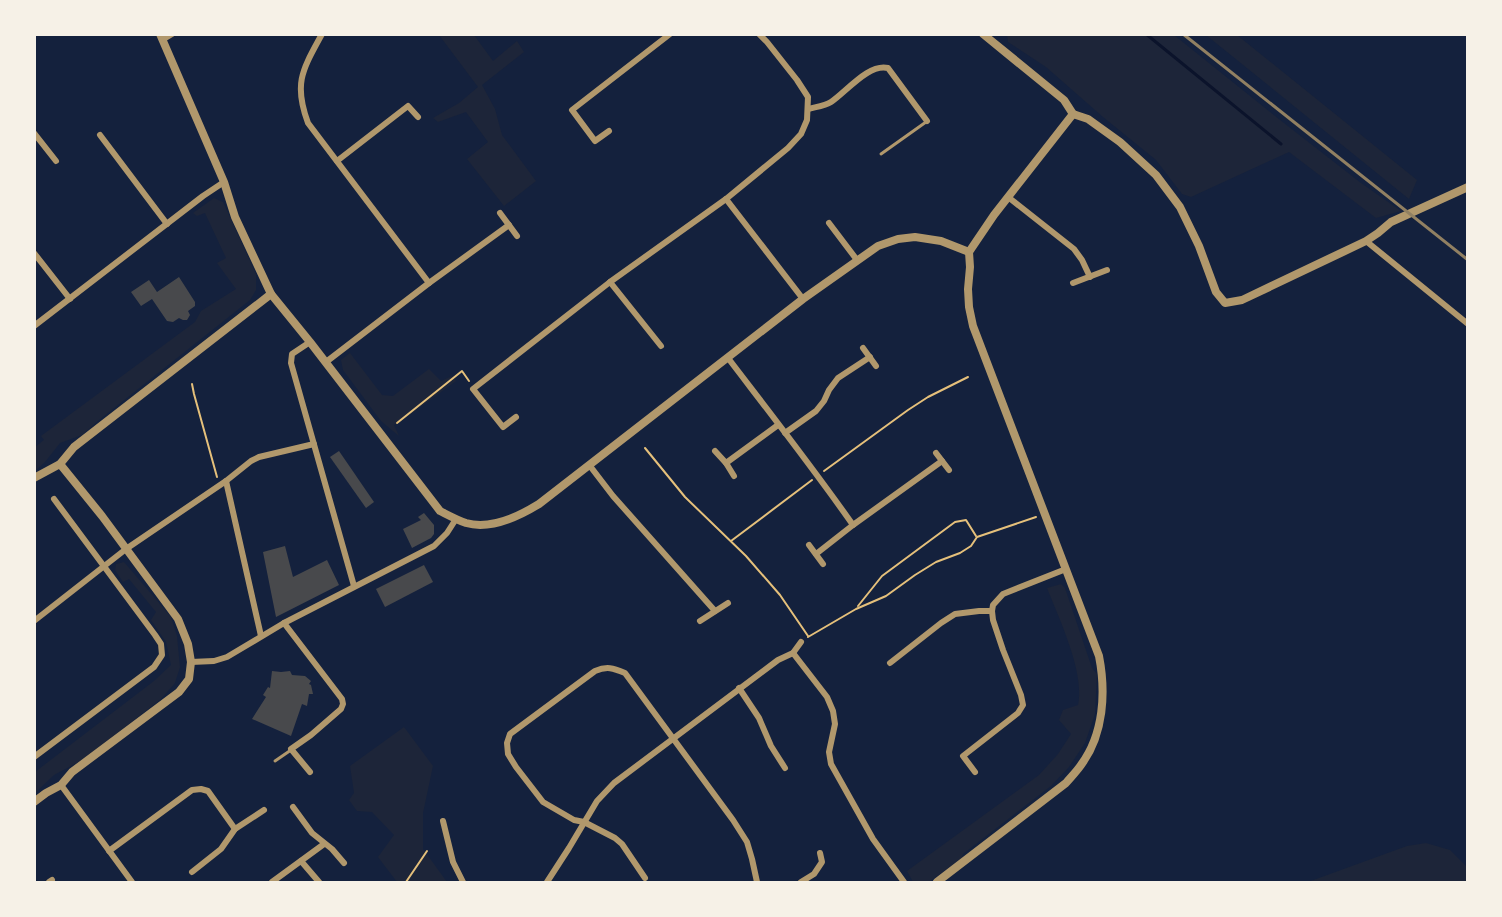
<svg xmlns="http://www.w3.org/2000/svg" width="1502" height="917" font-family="Lato,sans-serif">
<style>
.green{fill:#1d2539}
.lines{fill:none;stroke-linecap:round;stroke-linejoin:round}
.stream{stroke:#0b132b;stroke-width:3}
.building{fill:#48494c}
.path{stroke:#e5c07b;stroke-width:2}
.service{stroke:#b1986c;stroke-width:3}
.minor{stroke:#b1986c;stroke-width:6}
.tertiary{stroke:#b1986c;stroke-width:8}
.rail{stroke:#918062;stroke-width:3}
</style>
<rect width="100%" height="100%" fill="#14213d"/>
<!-- green -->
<g class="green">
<polygon points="439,35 474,35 493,61 517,41 524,52 482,85 495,109 502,135 536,181 504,206 467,159 488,142 466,112 438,122 433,118 459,103 478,87"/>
<polygon points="1007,35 1174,35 1275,116 1361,183 1401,211 1376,218 1289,152 1191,197 1182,194 1156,160 1103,117 1046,67 1008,42"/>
<polygon points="1206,35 1237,35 1417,180 1409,199"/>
<polygon points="214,198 223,202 256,274 256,290 250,300 99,420 82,435 60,443 45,462 35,471 35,447 44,440 41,436 195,322 201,311 236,289 217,263 226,258 205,213 197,216 193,213"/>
<polygon points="350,353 382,395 393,396 429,369 441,381 452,376 456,381 400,422 394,425 399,436 381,421 343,370 341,360"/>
<polygon points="124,562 171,617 177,636 180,667 175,683 161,699 84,759 54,775 35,793 35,772 154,681 171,665 166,642 151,620 156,612 129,579 123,582 115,570 116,564"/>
<path d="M1061 584 1065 588 1092 668 1097 674 1095 714 1085 743 1069 767 1051 786 963 854 962 858 929 882H913L907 871 1039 775 1058 754 1071 734 1059 720 1063 710 1078 705C1085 672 1059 619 1047 588Z"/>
<polygon points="404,727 433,766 423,813 423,849 447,882 397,882 378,857 394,835 372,812 357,811 349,800 354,793 350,766"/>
<polygon points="1426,843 1450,850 1467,867 1467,882 1308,882 1407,846"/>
</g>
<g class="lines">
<!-- stream -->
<polyline class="stream" points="1146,34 1281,144"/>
</g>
<!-- building -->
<g class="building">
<polygon points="179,277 195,302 195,306 188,311 190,315 187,320 183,320 179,318 173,322 167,321 152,299 141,306 131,292 149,280 157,292"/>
<polygon points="339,451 374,502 366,508 330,457"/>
<polygon points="424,513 434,525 434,534 431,538 412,548 403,529 421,520 418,517"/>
<polygon points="285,546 293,577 327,560 339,585 276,617 263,552"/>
<polygon points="424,565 433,582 385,607 376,589"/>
<polygon points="272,671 281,672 290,671 292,675 305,676 311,681 309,684 311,685 313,694 309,694 307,706 302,704 291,736 252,719 266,697 263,695 268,687 270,688"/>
</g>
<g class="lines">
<!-- path -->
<g class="path">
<polyline points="192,384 194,394 217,477"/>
<polyline points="397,423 462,371 469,381"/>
<polyline points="645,448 685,497 746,556 780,595 808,636"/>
<polyline points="824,471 908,410 928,397 968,377"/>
<polyline points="731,541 812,480"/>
<polyline points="858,606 882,576 955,522 966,520 976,536"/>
<polyline points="808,637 856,609 886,596 915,575 936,562 960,553 971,546 977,537 1036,517"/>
<polyline points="406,882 427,851"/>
</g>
<!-- service -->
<g class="service">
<polyline points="881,154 926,122"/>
<polyline points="275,761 291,750"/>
</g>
<!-- minor -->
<g class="minor">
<path d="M322 34C303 69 293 83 308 123L429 283"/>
<polyline points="162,40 172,34"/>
<path d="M808 109C815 107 825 106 831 102 846 92 869 63 888 68L927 121"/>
<polyline points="609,131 595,141 572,110 670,34"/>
<polyline points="34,133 56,161"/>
<polyline points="100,135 167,224"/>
<polyline points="337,161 408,106 418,117"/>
<polyline points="1008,197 1074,249 1082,260 1090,277"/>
<polyline points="726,199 803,299"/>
<polyline points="500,213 517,236"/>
<polyline points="829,223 857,260"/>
<polyline points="1366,241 1468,324"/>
<polyline points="34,253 70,299"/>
<polyline points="610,282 661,346"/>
<polyline points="1073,283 1107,270"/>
<polyline points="34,326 203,196 224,182"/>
<polyline points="310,342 292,354 291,363 354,586"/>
<polyline points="863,348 876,366"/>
<path d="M728 358C770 413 813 468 853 525"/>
<polyline points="326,362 429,283 509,225"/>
<polyline points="516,417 503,427 473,389 610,282 726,199 788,148 801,134 807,120 808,97 797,80 767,42 759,34"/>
<polyline points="785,433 816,411 824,401 829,390 838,378 870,357"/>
<polyline points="715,451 726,463 734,476"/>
<polyline points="936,453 949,470"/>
<polyline points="726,463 778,425"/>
<polyline points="590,466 613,496 715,611"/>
<polyline points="226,481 261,636"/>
<polyline points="809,545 823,564"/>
<polyline points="816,554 853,525 942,461"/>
<polyline points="34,621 126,549 226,481 251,461 259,457 314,444"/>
<polyline points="700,621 728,603"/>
<polyline points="284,623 342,699 343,704 341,709 311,735 291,749 310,772"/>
<polyline points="793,653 827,697 833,711 835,724 829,752 831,764 873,839 904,882"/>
<polyline points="191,662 214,661 227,657 284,623 434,546 447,533 456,519"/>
<polyline points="890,663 941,623 955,614 979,611 992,611 993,605 1003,594 1066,569"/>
<polyline points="739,688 759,718 771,746 785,768"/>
<polyline points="34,757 154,667 162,655 161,644 155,635 54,499"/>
<polyline points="975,772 963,756 1018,713 1023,705 1021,695 1003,650 993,620 992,611"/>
<polyline points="61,785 132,882"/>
<polyline points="293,807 312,833 332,849 344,863"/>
<polyline points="443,821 453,862 463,882"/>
<polyline points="109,851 192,790 201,789 208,791 235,829"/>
<polyline points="301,861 319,882"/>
<polyline points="192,872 221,849 235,829 264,810"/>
<path d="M645 878 622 844 615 838 584 822 574 820 543 802 516 767 508 754 507 743 510 734 595 671C607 666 613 668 625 673L733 820 747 842 752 859 757 882"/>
<polyline points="49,882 52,880"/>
<polyline points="272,882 324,844"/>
<polyline points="547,882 569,848 597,801 614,783 778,660 793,653 801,642"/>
<polyline points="801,882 814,874 822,862 820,853"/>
</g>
<!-- tertiary -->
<g class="tertiary">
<path d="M160 34 224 182 235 217 271 294 310 342 440 511C448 515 457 520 466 523 491 530 518 517 539 504L803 299 878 246 898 239 915 237 941 241 969 252"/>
<polyline points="983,34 1064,100 1073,114 1088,119 1120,142 1156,175 1180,207 1199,246 1216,292 1225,303 1242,300 1366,241 1378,233 1391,222 1468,187"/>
<polyline points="34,478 60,464 74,447 271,294"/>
<polyline points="34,802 46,793 61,785 72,772 179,692 189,679 191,662 188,644 178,619 102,516 60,464"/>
<path d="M937 882 1066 783C1071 777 1077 771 1081 765 1104 734 1106 692 1099 656L973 326 969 307 968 289 970 267 969 252 994 215 1073 114"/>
</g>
<!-- rail -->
<polyline class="rail" points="1183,34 1468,260"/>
</g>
<!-- border -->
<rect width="1502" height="917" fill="none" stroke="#f6f1e7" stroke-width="72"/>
</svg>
